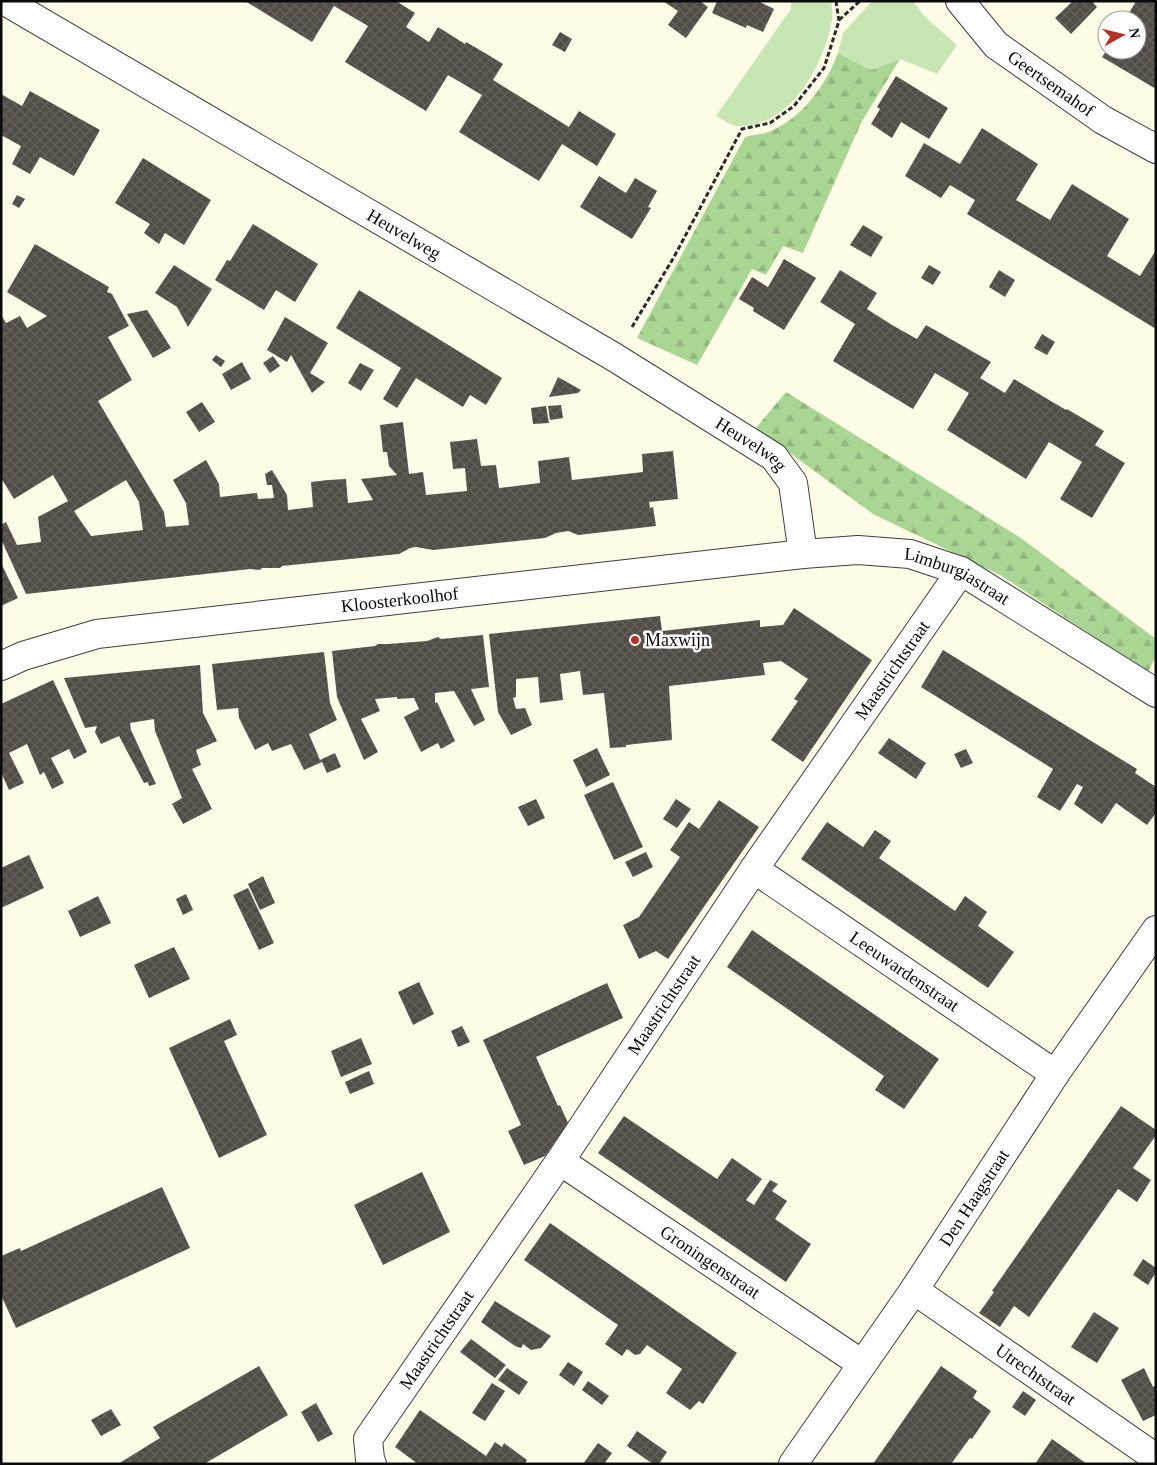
<svg xmlns="http://www.w3.org/2000/svg" width="1157" height="1465" font-family="'Times New Roman',serif">
<style>
.grass{fill:#c8e6b4}
.forest{fill:url(#forest-firs)}
.building{fill:url(#building-cross-hatch);fill-rule:evenodd}
.lines{fill:none;stroke-linecap:round;stroke-linejoin:round}
.street-casing{stroke:#3d3d3d;stroke-width:30}
.path{stroke:#2c2c2c;stroke-width:3;stroke-dasharray:5 2.5;stroke-linecap:butt}
.street{stroke:#fff;stroke-width:28}
.poi-dot{fill:#b43128;stroke:#fff;stroke-width:2}
.labels{text-anchor:middle;stroke-width:5;stroke-linejoin:round;paint-order:stroke}
.street-label{font-size:18px;fill:#0a0a0a;stroke:#fff}
.poi-label{font-size:18px;fill:#0a0a0a;stroke:#fff;text-anchor:start}
</style>
<defs>
<pattern id="forest-firs" width="22" height="20" patternUnits="userSpaceOnUse" patternTransform="scale(1.25)"><rect width="22" height="20" fill="#aad694"/><path d="M5 1l3.5 6h-7zM16 11l3.5 6h-7z" fill="#91b67e"/></pattern>
<pattern id="building-cross-hatch" width="8" height="8" patternUnits="userSpaceOnUse" patternTransform="scale(1.25)"><rect width="8" height="8" fill="#524c47"/><path d="M0 0l8 8M0 8l8-8" fill="none" stroke="#66615d"/></pattern>
</defs>
<rect width="100%" height="100%" fill="#fefce7"/>
<!-- grass -->
<g class="grass">
<path d="M791 1H831C832 7 833 14 832 20 824 65 790 129 736 126 730 125 722 119 716 116L791 9Z"/>
<polygon points="872,1 913,1 925,17 957,45 937,74 900,59 871,70 838,53 843,33"/>
</g>
<!-- forest -->
<g class="forest">
<path d="M838 53 871 70 900 59 862 121 803 253 783 246 766 275 752 269 697 365 637 338 745 137C752 135 761 135 768 132 801 120 826 85 838 53Z"/>
<polygon points="786,392 1021,538 1156,639 1156,656 1148,672 1000,575 873,514 756,428"/>
</g>
<!-- building -->
<g class="building">
<polygon points="245,1 396,1 415,13 406,27 429,42 438,27 465,44 466,42 485,53 503,64 493,80 569,127 579,111 616,134 597,166 562,144 539,181 459,132 482,95 448,75 426,111 345,62 368,26 334,6 312,42"/>
<polygon points="663,1 700,1 708,7 686,38 668,25 678,11"/>
<polygon points="717,1 758,1 774,9 763,32 747,25 746,28 712,13"/>
<polygon points="1073,1 1092,1 1097,7 1071,34 1055,18"/>
<polygon points="1136,1 1156,1 1156,89 1102,57 1107,50 1137,50 1137,20 1125,20"/>
<polygon points="560,32 572,39 565,52 552,45"/>
<polygon points="896,76 948,108 929,139 901,122 892,138 871,124 880,109 877,107"/>
<polygon points="30,91 100,130 74,176 40,157 30,174 12,164 21,146 1,135 1,94 22,106"/>
<polygon points="982,128 1038,164 1016,200 1050,220 1072,184 1129,219 1107,256 1140,276 1156,250 1156,329 967,214 975,200 950,185 941,198 905,176 924,143 960,164"/>
<polygon points="143,158 211,200 184,245 165,233 159,244 144,233 150,224 115,203"/>
<polygon points="599,176 626,193 635,178 657,191 648,207 651,208 632,239 580,207"/>
<polygon points="17,195 25,199 19,208 12,204"/>
<polygon points="253,224 318,264 295,302 276,290 264,310 215,280 227,260 230,261"/>
<polygon points="863,225 883,237 871,257 850,245"/>
<path d="M35 244 109 287 107 292 112 294 129 326 108 337 132 380 98 401 164 512 166 527 189 525 186 503 173 480 206 460 219 484 220 497 257 493 258 499 274 498 272 485H267L265 474 272 470 287 495 288 510 313 507 311 482 328 480 346 479 348 503 373 500 361 479 397 475 389 466 387 452H383L380 425 403 422 409 474 423 472 426 495 467 491 465 468 453 469 450 442 477 439 481 466 496 465 499 488 540 483 538 461 569 457 572 480 643 472 642 454 673 451 678 499 649 502 650 508 653 507 656 526 578 535 568 531 556 533 545 538 433 550 416 547 410 548 399 554 282 566 280 568H262L260 570 250 569 26 594 1 539V525L6 522 17 545 41 542 38 517 68 501 53 475 14 499 1 478V315L6 323 20 316 27 328 47 316 7 292ZM126 480 139 502 143 530 91 536 74 511Z"/>
<polygon points="784,259 816,278 784,330 753,311 754,308 739,299 752,277 768,287"/>
<polygon points="174,265 212,289 188,327 177,307 155,293"/>
<polygon points="929,265 941,272 933,285 921,278"/>
<polygon points="840,270 877,293 867,309 892,325 917,339 926,325 991,362 980,378 1005,393 1014,379 1066,410 1067,409 1104,431 1095,445 1125,463 1092,518 1060,499 1082,462 1049,442 1026,479 947,430 969,393 935,373 913,409 833,361 855,324 820,302"/>
<polygon points="999,270 1015,280 1005,297 989,287"/>
<polygon points="359,290 502,378 486,405 470,395 463,407 416,378 397,408 383,399 401,368 336,328"/>
<polygon points="147,310 171,348 153,358 127,314"/>
<polygon points="285,317 328,343 310,373 325,382 312,393 291,355 287,362 267,350"/>
<polygon points="1042,334 1055,342 1047,355 1034,348"/>
<polygon points="216,355 225,361 221,367 212,360"/>
<polygon points="273,356 280,366 270,373 263,363"/>
<polygon points="242,362 251,379 231,390 222,374"/>
<polygon points="360,363 374,370 361,391 348,383"/>
<polygon points="558,377 581,390 578,393 549,397"/>
<polygon points="202,402 215,422 199,432 186,412"/>
<polygon points="561,405 563,418 550,420 548,406"/>
<polygon points="546,406 549,423 533,424 531,408"/>
<polygon points="1,563 18,598 1,606"/>
<polygon points="794,608 872,660 803,762 771,740 798,701 794,699 808,679 781,661 763,663 765,675 669,686 672,740 626,745 626,747 610,748 604,693 583,695 580,671 560,674 563,700 540,703 538,677 516,679 516,697 513,698 516,709 525,708 532,725 511,735 498,712 489,634 660,616 662,631 760,620 760,627 783,625"/>
<polygon points="483,635 489,687 471,689 485,720 474,726 454,691 435,693 435,703 437,702 455,741 441,749 438,743 421,752 404,717 419,709 414,698 397,699 397,697 375,699 380,711 361,719 378,752 364,760 337,697 332,651 375,646 378,644 388,644 427,641 438,637 441,639"/>
<polygon points="943,650 1137,769 1135,773 1156,787 1156,813 1147,825 1116,803 1102,824 1074,804 1083,787 1077,784 1060,811 1037,797 1053,769 921,687"/>
<polygon points="324,652 330,703 337,720 309,734 320,760 335,753 341,767 327,773 322,762 304,770 291,744 272,751 268,743 255,750 239,718 238,708 217,710 212,664"/>
<polygon points="200,665 203,713 217,741 196,750 201,765 192,769 212,809 183,824 172,804 182,798 155,731 154,719 130,723 131,730 156,784 149,786 148,782 144,783 119,736 101,744 95,732 97,726 85,728 64,678"/>
<polygon points="53,680 87,752 74,759 69,749 51,758 64,783 52,789 44,772 40,775 27,744 9,753 24,783 9,790 1,772 1,704"/>
<polygon points="889,738 926,763 916,779 878,753"/>
<polygon points="597,748 610,775 586,787 573,760"/>
<polygon points="966,749 973,763 961,768 954,754"/>
<polygon points="613,782 643,847 614,860 584,795"/>
<polygon points="536,799 545,818 528,826 518,807"/>
<polygon points="676,799 691,809 677,828 663,819"/>
<polygon points="719,800 759,827 668,959 656,951 639,959 623,925 639,917 680,857 670,850 689,822 699,829"/>
<polygon points="827,822 863,847 875,830 891,841 879,858 955,911 965,896 987,912 978,926 1014,952 988,988 801,859"/>
<polygon points="646,852 653,867 633,877 625,862"/>
<polygon points="29,855 44,888 1,908 1,868"/>
<polygon points="263,876 275,903 260,910 248,884"/>
<polygon points="248,888 274,943 259,950 233,895"/>
<polygon points="186,894 193,910 183,915 176,899"/>
<polygon points="98,896 111,923 80,937 68,911"/>
<polygon points="752,930 939,1059 904,1109 875,1090 884,1076 727,967"/>
<polygon points="174,947 190,979 149,998 134,965"/>
<polygon points="419,982 434,1014 413,1025 398,992"/>
<polygon points="607,983 623,1018 536,1057 558,1106 560,1105 568,1123 545,1156 524,1165 508,1131 521,1125 483,1040"/>
<polygon points="230,1019 237,1035 224,1041 267,1135 219,1158 169,1048"/>
<polygon points="462,1026 470,1042 458,1047 451,1031"/>
<polygon points="361,1038 372,1064 341,1077 331,1051"/>
<polygon points="369,1071 374,1084 350,1094 345,1082"/>
<polygon points="1121,1106 1156,1130 1156,1135 1133,1168 1151,1180 1137,1202 1118,1189 1029,1317 1014,1306 1000,1327 979,1313 994,1292 992,1291"/>
<polygon points="624,1116 717,1179 732,1158 762,1179 746,1200 754,1205 770,1180 778,1184 772,1191 787,1201 775,1219 811,1244 786,1282 598,1153"/>
<polygon points="422,1172 450,1232 383,1265 354,1205"/>
<polygon points="162,1187 190,1248 16,1328 1,1295 1,1256 20,1248 21,1251"/>
<polygon points="550,1223 737,1353 703,1404 699,1401 690,1410 666,1393 682,1369 647,1345 640,1354 635,1355 627,1349 622,1356 605,1344 618,1325 524,1260"/>
<polygon points="1143,1259 1156,1268 1156,1272 1148,1285 1133,1275"/>
<polygon points="495,1301 551,1336 541,1348 531,1350 523,1344 521,1348 515,1346 481,1322"/>
<polygon points="1094,1312 1119,1328 1097,1363 1071,1347"/>
<polygon points="471,1339 506,1365 495,1378 460,1352"/>
<polygon points="568,1362 583,1372 574,1386 559,1375"/>
<polygon points="259,1366 288,1415 204,1464 118,1464 160,1438 153,1427"/>
<polygon points="941,1366 977,1391 973,1398 991,1411 972,1439 970,1438 951,1464 873,1464"/>
<polygon points="507,1368 528,1382 519,1395 498,1380"/>
<polygon points="1144,1368 1153,1387 1156,1385 1156,1415 1143,1421 1121,1380"/>
<polygon points="588,1381 609,1396 602,1405 582,1390"/>
<polygon points="492,1383 505,1391 485,1421 472,1413"/>
<polygon points="1023,1391 1036,1400 1025,1416 1012,1407"/>
<polygon points="316,1403 333,1434 318,1442 301,1412"/>
<polygon points="111,1409 121,1425 101,1436 91,1420"/>
<polygon points="420,1410 486,1456 495,1442 502,1447 504,1443 527,1460 525,1464 418,1464 395,1447"/>
<polygon points="637,1431 667,1452 659,1464 653,1464 627,1446"/>
<polygon points="1052,1439 1087,1464 1035,1464"/>
<polygon points="598,1443 612,1453 604,1464 583,1464"/>
</g>
<g class="lines">
<!-- street casing -->
<g class="street-casing">
<g id="street">
<path id="s1" d="M5 1 614 357 774 457 793 483 803 554"/>
<path id="s2" d="M960 1 996 45 1103 120 1156 149"/>
<path id="s3" d="M1 666 23 656 97 634 803 554 858 550 910 554 961 571 1156 693"/>
<path id="s4" d="M754 869 1055 1074"/>
<path id="s5" d="M560 1161 862 1364"/>
<path id="s6" d="M914 1290 1156 1458"/>
<path id="s7" d="M372 1464 370 1459 368 1439 560 1161 754 869 961 571"/>
<path id="s8" d="M793 1464 914 1290 1055 1074 1156 930"/>
</g>
</g>
<!-- path -->
<g class="path">
<polyline points="839,20 860,1"/>
<polyline points="632,327 674,257 742,129 770,123 794,106 824,68 839,21 836,1"/>
</g>
<!-- street -->
<use href="#street" class="street"/>
</g>
<!-- markers -->
<circle class="poi-dot" cx="635" cy="640" r="5"/>
<g class="labels">
<!-- street labels -->
<g class="street-label">
<text dy="6" stroke="none"><textPath href="#s2" startOffset="124">Geertsemahof</textPath></text>
<text dy="6" stroke="none"><textPath href="#s1" startOffset="462">Heuvelweg</textPath></text>
<text dy="6" stroke="none"><textPath href="#s1" startOffset="868">Heuvelweg</textPath></text>
<text dy="6" stroke="none"><textPath href="#s3" startOffset="971">Limburgiastraat</textPath></text>
<text dy="6" stroke="none"><textPath href="#s3" startOffset="406">Kloosterkoolhof</textPath></text>
<text dy="6" stroke="none"><textPath href="#s7" startOffset="956">Maastrichtstraat</textPath></text>
<text dy="6" stroke="none"><textPath href="#s4" startOffset="182">Leeuwardenstraat</textPath></text>
<text dy="6" stroke="none"><textPath href="#s7" startOffset="551">Maastrichtstraat</textPath></text>
<text dy="6" stroke="none"><textPath href="#s8" startOffset="322">Den Haagstraat</textPath></text>
<text dy="6" stroke="none"><textPath href="#s5" startOffset="181">Groningenstraat</textPath></text>
<text dy="6" stroke="none"><textPath href="#s7" startOffset="146">Maastrichtstraat</textPath></text>
<text dy="6" stroke="none"><textPath href="#s6" startOffset="148">Utrechtstraat</textPath></text>
</g>
<!-- poi labels -->
<g class="poi-label">
<text x="645" y="646">Maxwijn</text>
</g>
</g>
<!-- border -->
<rect width="1157" height="1465" fill="none" stroke="#0a0a0a" stroke-width="5"/>
<!-- north arrow -->
<g transform="translate(1122 35) rotate(82)"><circle r="24" fill="#ffffff" stroke="#9d9d9d"/>
<path d="M0-4L9 19L0 12L-9 19Z" fill="#b43128"/>
<text y="-8" font-size="14" font-weight="bold" text-anchor="middle" fill="#0a0a0a">N</text>
</g>
</svg>
